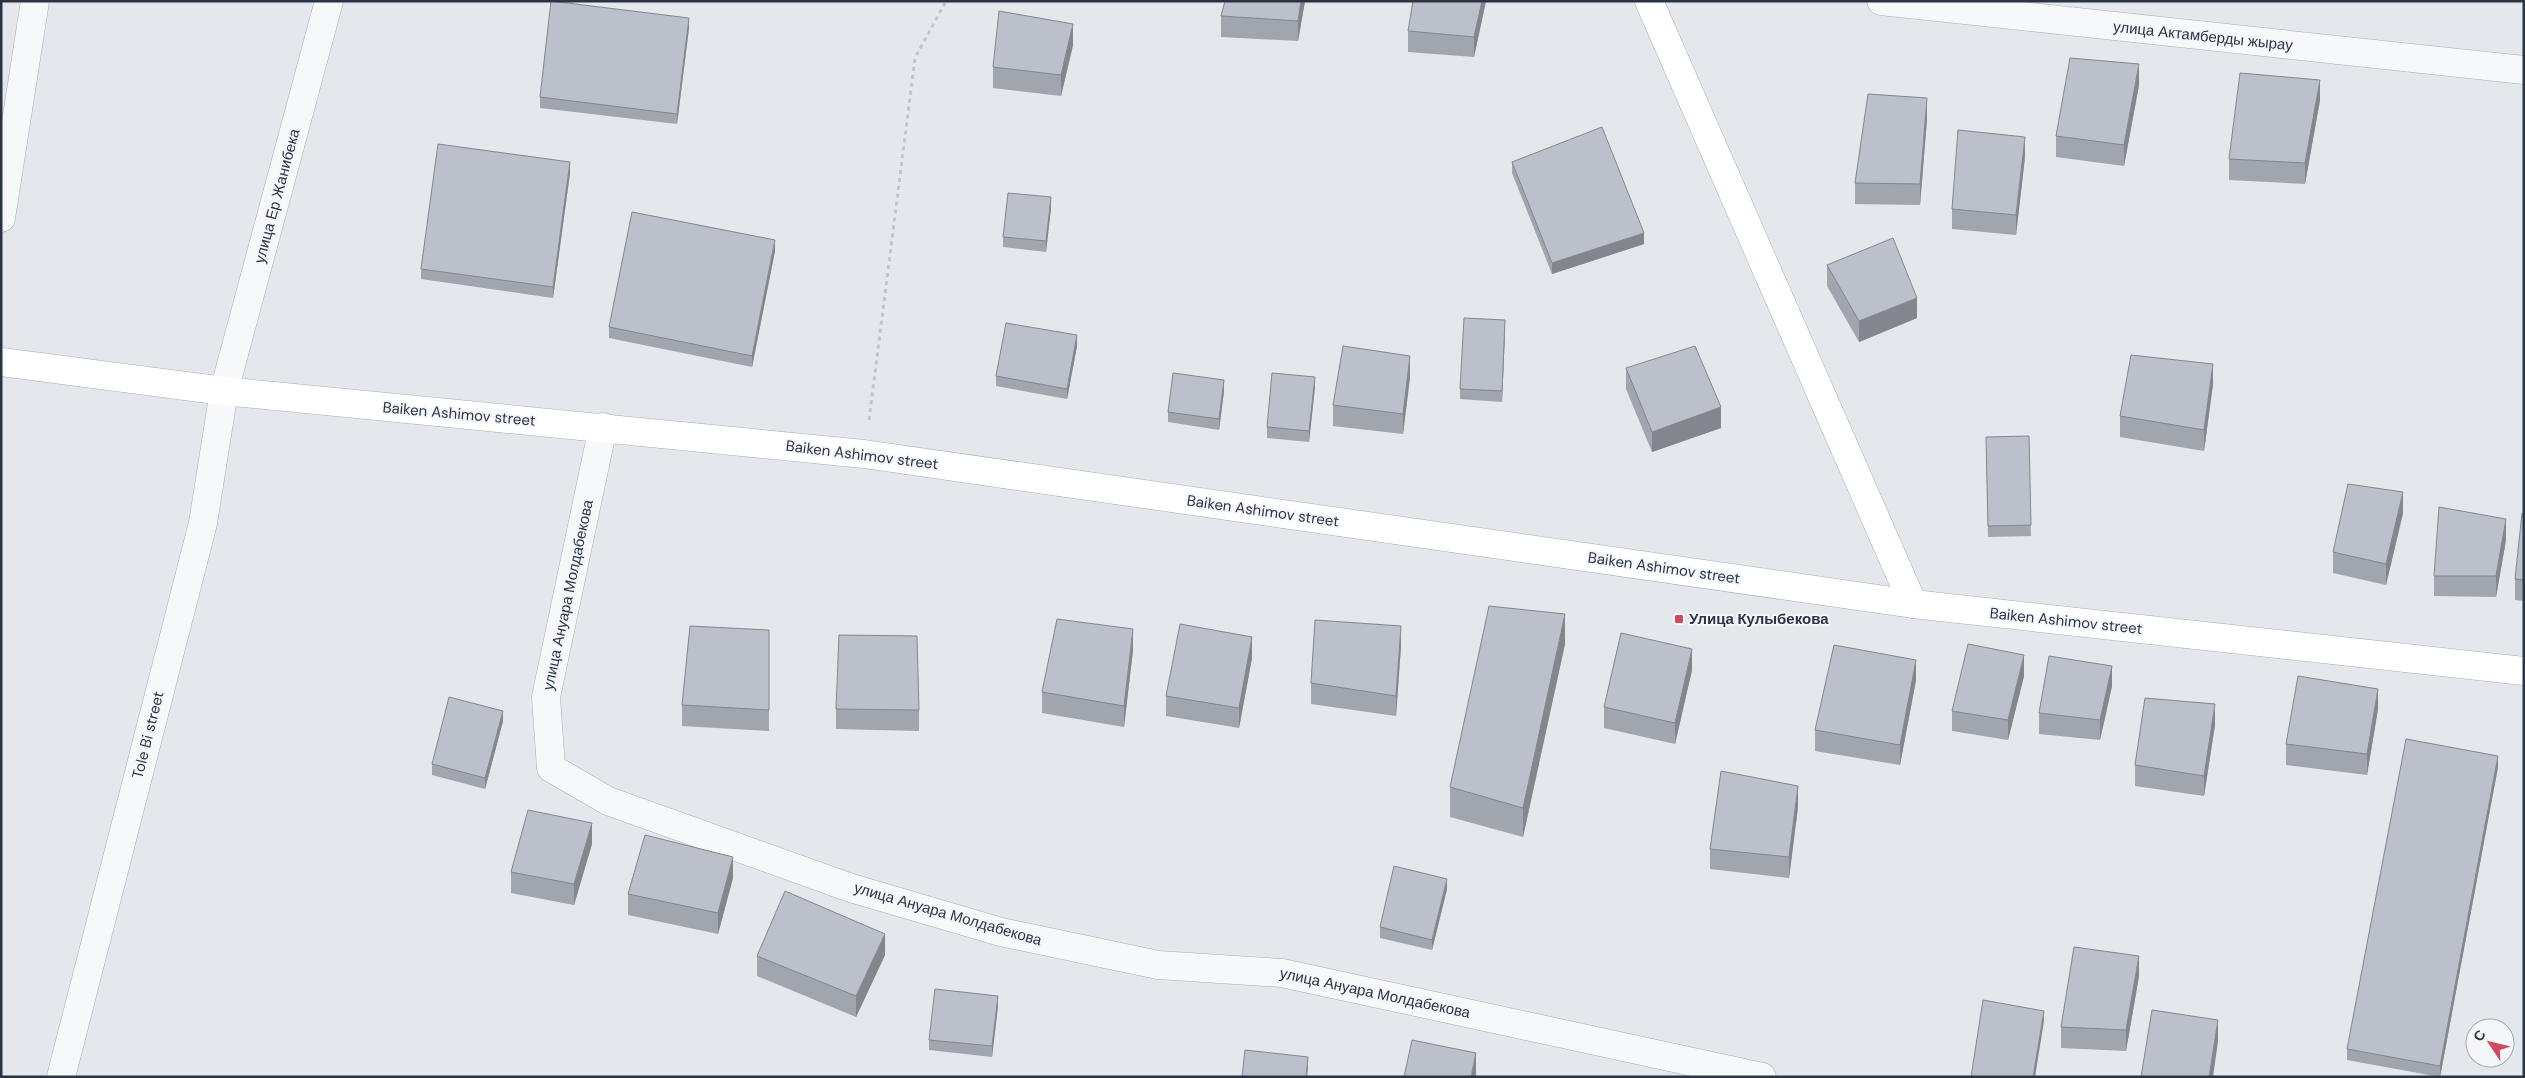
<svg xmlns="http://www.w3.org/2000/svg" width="2525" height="1078" font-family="'DM Sans',sans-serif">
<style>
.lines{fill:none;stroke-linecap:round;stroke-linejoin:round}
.street-casing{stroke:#a9aeb7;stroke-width:29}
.secondary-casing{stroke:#a9aeb7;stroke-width:29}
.path{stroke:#c2c5cb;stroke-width:3;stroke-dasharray:4 4;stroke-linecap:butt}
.street{stroke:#f7f8fa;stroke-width:28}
.secondary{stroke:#fff;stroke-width:28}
.wall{fill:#a1a5ae}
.shaded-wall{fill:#83868d}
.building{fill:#bbc0ca;stroke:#83868d}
.poi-dot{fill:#d1495b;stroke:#f4f6f9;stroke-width:2}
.labels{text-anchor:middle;stroke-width:4;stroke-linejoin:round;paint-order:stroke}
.street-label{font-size:15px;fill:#2b3445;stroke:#f4f6f9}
.poi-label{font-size:15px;font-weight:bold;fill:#2b3445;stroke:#f4f6f9;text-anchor:start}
</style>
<rect width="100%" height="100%" fill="#e4e7ec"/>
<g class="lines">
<!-- street casing -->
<g class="street-casing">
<g id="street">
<polyline points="1881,1 2524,70"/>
<polyline points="1,218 35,1"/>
<polyline points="603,427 546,697 551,768 608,801 851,888 1001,932 1158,965 1282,973 1762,1077"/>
<polyline points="61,1077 203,523 224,391 329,1"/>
</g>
</g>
<!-- secondary casing -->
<g class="secondary-casing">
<g id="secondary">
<polyline points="1649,1 1913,604"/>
<polyline points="1,362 224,391 864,454 1913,604 2524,671"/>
</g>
</g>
<!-- path -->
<polyline class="path" points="869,420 915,58 946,1"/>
<!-- street -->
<use href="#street" class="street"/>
<!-- secondary -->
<use href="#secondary" class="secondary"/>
</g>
<!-- wall -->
<g class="wall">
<polygon points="1305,1 1298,41 1221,37 1221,16"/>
<polygon points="1486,1 1474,57 1408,52 1408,31"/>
<polygon points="689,28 677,124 540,108 540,97"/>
<polygon points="1073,45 1061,96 993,88 993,67"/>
<polygon points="2139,85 2124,166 2056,157 2056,136"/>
<polygon points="2320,100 2305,184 2229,180 2229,159"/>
<polygon points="1927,119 1920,205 1855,204 1855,183"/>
<polygon points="2025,157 2016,235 1952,229 1952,209"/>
<polygon points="1512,162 1644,244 1552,274 1512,173"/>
<polygon points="570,173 553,298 421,279 421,269"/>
<polygon points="1051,208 1046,252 1003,247 1003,237"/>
<polygon points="775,251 752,367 609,338 609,327"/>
<polygon points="1827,265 1917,318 1859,342 1827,286"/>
<polygon points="1505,331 1502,402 1460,399 1460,389"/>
<polygon points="1077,346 1067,399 996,386 996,376"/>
<polygon points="1626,368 1721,428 1652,452 1626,389"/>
<polygon points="1410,377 1403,434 1333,426 1333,405"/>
<polygon points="2213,384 2204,451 2120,437 2120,416"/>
<polygon points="1315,387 1309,442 1267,438 1267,427"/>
<polygon points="1224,391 1219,430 1168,422 1168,412"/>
<polygon points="2029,436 2031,536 1988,537 1986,437"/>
<polygon points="2403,513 2386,585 2333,573 2333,552"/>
<polygon points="2524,514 2524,601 2515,600 2515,579"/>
<polygon points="2506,540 2496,597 2434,596 2434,576"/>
<polygon points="769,630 769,731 682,726 682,705"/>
<polygon points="1565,644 1523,837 1450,817 1450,787"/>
<polygon points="1401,646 1396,716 1311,704 1311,683"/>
<polygon points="1133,650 1124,727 1042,713 1042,692"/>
<polygon points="1252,658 1239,728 1166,716 1166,696"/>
<polygon points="1692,670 1675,744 1604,728 1604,707"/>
<polygon points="2024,676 2008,740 1952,731 1952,711"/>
<polygon points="1916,680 1900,765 1815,751 1815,730"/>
<polygon points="2112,686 2100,740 2039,734 2039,713"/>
<polygon points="836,709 919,710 919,731 836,729"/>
<polygon points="2378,709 2367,775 2286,765 2286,744"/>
<polygon points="503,721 485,789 432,775 432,764"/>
<polygon points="2215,725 2204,796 2135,786 2135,765"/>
<polygon points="2498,767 2440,1077 2347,1060 2347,1049"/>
<polygon points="1798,807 1789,878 1710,869 1710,849"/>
<polygon points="592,844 574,905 511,893 511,872"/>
<polygon points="733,878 718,934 628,915 628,894"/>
<polygon points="1447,889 1432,950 1380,938 1380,927"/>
<polygon points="885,955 856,1017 757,976 757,956"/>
<polygon points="2139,976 2126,1051 2061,1048 2061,1027"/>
<polygon points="998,1006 992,1057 929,1050 929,1040"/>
</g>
<!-- shaded-wall -->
<g class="shaded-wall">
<polygon points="1301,1 1305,1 1298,41 1298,21"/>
<polygon points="1482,1 1486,1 1474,57 1474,37"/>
<polygon points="689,18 689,28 677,124 677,114"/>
<polygon points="1073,24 1073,45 1061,96 1061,75"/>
<polygon points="2139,64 2139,85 2124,166 2124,145"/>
<polygon points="2320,80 2320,100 2305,184 2305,163"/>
<polygon points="1927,98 1927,119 1920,205 1920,184"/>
<polygon points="2025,137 2025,157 2016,235 2016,215"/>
<polygon points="570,162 570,173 553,298 553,287"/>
<polygon points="1051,197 1051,208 1046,252 1046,241"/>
<polygon points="1644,233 1644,244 1552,274 1552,263"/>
<polygon points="775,240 775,251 752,367 752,356"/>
<polygon points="1917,298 1917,318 1859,342 1859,321"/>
<polygon points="1505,320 1505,331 1502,402 1502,391"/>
<polygon points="1077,335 1077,346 1067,399 1067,389"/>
<polygon points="1410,356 1410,377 1403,434 1403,414"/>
<polygon points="2213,364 2213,384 2204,451 2204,430"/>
<polygon points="1315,377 1315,387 1309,442 1309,431"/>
<polygon points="1224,380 1224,391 1219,430 1219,419"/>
<polygon points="1721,407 1721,428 1652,452 1652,432"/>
<polygon points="2403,492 2403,513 2386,585 2386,564"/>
<polygon points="2506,519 2506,540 2496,597 2496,576"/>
<polygon points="1565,614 1565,644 1523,837 1523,808"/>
<polygon points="1401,626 1401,646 1396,716 1396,696"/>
<polygon points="1133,629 1133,650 1124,727 1124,706"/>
<polygon points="1252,637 1252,658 1239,728 1239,708"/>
<polygon points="1692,649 1692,670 1675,744 1675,723"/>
<polygon points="2024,655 2024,676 2008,740 2008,720"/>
<polygon points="1916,660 1916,680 1900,765 1900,745"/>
<polygon points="2112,666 2112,686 2100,740 2100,720"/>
<polygon points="2378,689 2378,709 2367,775 2367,754"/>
<polygon points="2215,704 2215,725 2204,796 2204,776"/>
<polygon points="503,711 503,721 485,789 485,778"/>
<polygon points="2498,756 2498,767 2440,1077 2440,1066"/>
<polygon points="1798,786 1798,807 1789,878 1789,857"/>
<polygon points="592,823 592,844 574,905 574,884"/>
<polygon points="733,857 733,878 718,934 718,913"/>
<polygon points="1447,879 1447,889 1432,950 1432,940"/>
<polygon points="885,934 885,955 856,1017 856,996"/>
<polygon points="2139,956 2139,976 2126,1051 2126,1030"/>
<polygon points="998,996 998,1006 992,1057 992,1046"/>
<polygon points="2044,1011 2044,1021 2035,1077 2033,1077"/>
<polygon points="2218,1020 2218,1041 2213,1077 2209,1077"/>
<polygon points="1476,1053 1476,1077 1471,1077"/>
<polygon points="1308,1057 1308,1068 1307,1077 1306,1077"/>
</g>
<!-- building -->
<g class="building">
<polygon points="551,1 689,18 677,114 540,97"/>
<polygon points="1225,1 1301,1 1298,21 1221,16"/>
<polygon points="1413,1 1482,1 1474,37 1408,31"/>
<polygon points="999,11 1073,24 1061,75 993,67"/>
<polygon points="2070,58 2139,64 2124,145 2056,136"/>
<polygon points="2240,73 2320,80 2305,163 2229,159"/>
<polygon points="1868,94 1927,98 1920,184 1855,183"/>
<polygon points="1602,127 1644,233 1552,263 1512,162"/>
<polygon points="1958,130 2025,137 2016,215 1952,209"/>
<polygon points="438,144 570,162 553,287 421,269"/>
<polygon points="1008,193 1051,197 1046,241 1003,237"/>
<polygon points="632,212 775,240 752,356 609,327"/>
<polygon points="1893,238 1917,298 1859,321 1827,265"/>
<polygon points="1464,318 1505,320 1502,391 1460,389"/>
<polygon points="1006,323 1077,335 1067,389 996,376"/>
<polygon points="1343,346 1410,356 1403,414 1333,405"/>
<polygon points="1695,346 1721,407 1652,432 1626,368"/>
<polygon points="2131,355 2213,364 2204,430 2120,416"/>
<polygon points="1173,373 1224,380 1219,419 1168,412"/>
<polygon points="1272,373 1315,377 1309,431 1267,427"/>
<polygon points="2029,436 2031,525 1988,526 1986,437"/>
<polygon points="2348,484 2403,492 2386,564 2333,552"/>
<polygon points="2439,507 2506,519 2496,576 2434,576"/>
<polygon points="2522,513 2524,514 2524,580 2515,579"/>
<polygon points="1489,606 1565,614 1523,808 1450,787"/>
<polygon points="1057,619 1133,629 1124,706 1042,692"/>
<polygon points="1315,620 1401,626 1396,696 1311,683"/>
<polygon points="1180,624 1252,637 1239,708 1166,696"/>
<polygon points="690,626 769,630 769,710 682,705"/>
<polygon points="1621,633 1692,649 1675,723 1604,707"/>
<polygon points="839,635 917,636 919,710 836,709"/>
<polygon points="1968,644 2024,655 2008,720 1952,711"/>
<polygon points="1834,645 1916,660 1900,745 1815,730"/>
<polygon points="2049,656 2112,666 2100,720 2039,713"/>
<polygon points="2298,676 2378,689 2367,754 2286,744"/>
<polygon points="449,697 503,711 485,778 432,764"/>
<polygon points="2145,698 2215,704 2204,776 2135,765"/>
<polygon points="2406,739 2498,756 2440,1066 2347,1049"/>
<polygon points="1721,771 1798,786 1789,857 1710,849"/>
<polygon points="528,810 592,823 574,884 511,872"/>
<polygon points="645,835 733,857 718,913 628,894"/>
<polygon points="1394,866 1447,879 1432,940 1380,927"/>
<polygon points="785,891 885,934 856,996 757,956"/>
<polygon points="2074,947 2139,956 2126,1030 2061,1027"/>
<polygon points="935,989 998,996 992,1046 929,1040"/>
<polygon points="1983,1000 2044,1011 2033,1077 1971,1077"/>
<polygon points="2152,1010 2218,1020 2209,1077 2141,1077"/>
<polygon points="1412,1040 1476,1053 1471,1077 1404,1077"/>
<polygon points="1245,1050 1308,1057 1306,1077 1242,1077"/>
</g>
<!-- markers -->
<rect class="poi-dot" x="1674" y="614" width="10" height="10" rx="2.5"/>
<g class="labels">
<!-- street labels -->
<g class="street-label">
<text transform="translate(2203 36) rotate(6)" y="5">улица Актамберды жырау</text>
<text transform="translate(277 196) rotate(-75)" y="5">улица Ер Жанибека</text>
<text transform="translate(459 414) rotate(5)" y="5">Baiken Ashimov street</text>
<text transform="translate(862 455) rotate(7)" y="5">Baiken Ashimov street</text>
<text transform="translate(1263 511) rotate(8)" y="5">Baiken Ashimov street</text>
<text transform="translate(1664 568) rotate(8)" y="5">Baiken Ashimov street</text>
<text transform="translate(568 595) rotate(-78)" y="5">улица Ануара Молдабекова</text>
<text transform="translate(2066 621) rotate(6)" y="5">Baiken Ashimov street</text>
<text transform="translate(148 735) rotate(-76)" y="5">Tole Bi street</text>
<text transform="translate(948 914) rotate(16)" y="5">улица Ануара Молдабекова</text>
<text transform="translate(1375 993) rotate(12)" y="5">улица Ануара Молдабекова</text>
</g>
<!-- poi labels -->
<g class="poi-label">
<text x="1689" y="624">Улица Кулыбекова</text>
</g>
</g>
<!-- border -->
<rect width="2525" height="1078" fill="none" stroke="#2b3445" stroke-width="5"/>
<!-- north arrow -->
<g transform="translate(2490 1043) rotate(305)"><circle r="24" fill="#f4f6f9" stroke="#a4a8b1"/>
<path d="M0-4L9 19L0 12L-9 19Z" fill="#d1495b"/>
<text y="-8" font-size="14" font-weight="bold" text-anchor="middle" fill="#2b3445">С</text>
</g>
</svg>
